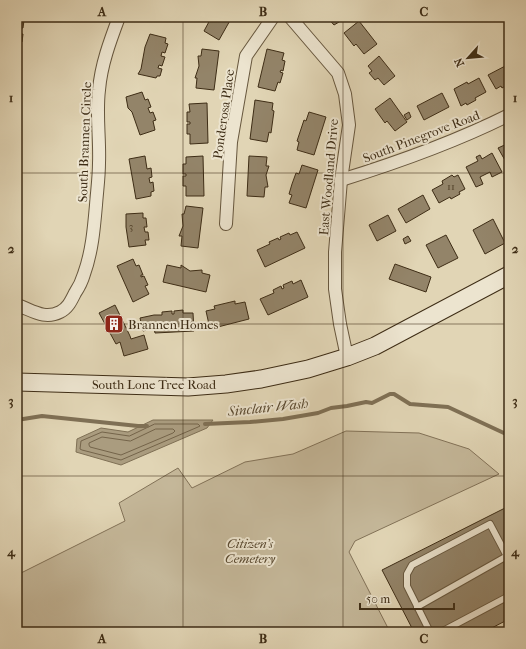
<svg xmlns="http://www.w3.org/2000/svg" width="526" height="649" font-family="'IM FELL French Canon',serif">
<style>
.green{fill:#c5b89a;stroke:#827258}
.water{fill:#aa9c7f;stroke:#7f7055}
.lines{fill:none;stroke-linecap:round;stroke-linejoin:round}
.shore{stroke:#74644a;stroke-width:1}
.stream{stroke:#7f7055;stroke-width:4}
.building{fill:#938469;stroke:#3e2d16}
.lane-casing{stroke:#67573e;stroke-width:8}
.street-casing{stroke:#67573e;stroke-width:14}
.secondary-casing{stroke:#3e2d16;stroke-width:19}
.lane{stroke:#ece4cf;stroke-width:6}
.street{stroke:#ece4cf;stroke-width:12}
.secondary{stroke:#ece4cf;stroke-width:17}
.grid{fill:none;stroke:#3e2d16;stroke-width:1;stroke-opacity:0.55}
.labels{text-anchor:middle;stroke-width:4;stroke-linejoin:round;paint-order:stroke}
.number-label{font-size:11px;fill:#53432b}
.street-label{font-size:13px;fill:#3e2d16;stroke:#ece4cf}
.poi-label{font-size:13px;fill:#3e2d16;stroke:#ece4cf;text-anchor:start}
.park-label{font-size:13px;font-style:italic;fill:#594930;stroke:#ece4cf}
.water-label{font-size:14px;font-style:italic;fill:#594930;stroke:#ece4cf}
.neatline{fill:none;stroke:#3e2d16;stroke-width:1.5}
.grid-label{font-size:13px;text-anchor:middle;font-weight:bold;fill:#3e2d16}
</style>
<rect width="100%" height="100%" fill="#e1d5b5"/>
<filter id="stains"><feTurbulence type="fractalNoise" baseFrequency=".005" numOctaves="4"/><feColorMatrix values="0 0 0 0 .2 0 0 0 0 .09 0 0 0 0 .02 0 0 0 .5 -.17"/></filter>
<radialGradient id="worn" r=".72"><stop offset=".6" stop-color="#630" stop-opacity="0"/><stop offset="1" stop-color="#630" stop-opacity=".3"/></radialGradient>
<!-- green -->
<polygon class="green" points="346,431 419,433 469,449 499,474 355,541 349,552 390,632 17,632 17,575 125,521 119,503 178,468 192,488 245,462 293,454"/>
<!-- water -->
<polygon class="water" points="153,420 213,420 207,428 121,465 76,452 77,439 101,428 128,432"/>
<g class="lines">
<!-- shore -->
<g class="shore">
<polygon points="155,424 198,424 200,426 198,427 121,460 82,450 80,449 81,441 102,432 129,436"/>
<polygon points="156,429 173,429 175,431 173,433 121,455 90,447 89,445 89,443 102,437 130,441"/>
</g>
<!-- stream -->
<g class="stream">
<polyline points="17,420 42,416 138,426 147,426"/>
<polyline points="205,424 250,422 283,419 318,413 331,408 347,406 366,402 372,403 390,394 394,394 410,404 448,407 506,434 509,436"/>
</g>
</g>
<!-- building -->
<g class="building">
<polygon points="17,17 20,17 20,19 24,20 23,28 20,28 19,34 23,34 22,42 19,42 18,51 17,51"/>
<polygon points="208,17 232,17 219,40 204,31 211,18"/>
<polygon points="327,17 349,17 345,20 344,19 334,25"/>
<polygon points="359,21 377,44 364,54 356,44 354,46 344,33"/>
<polygon points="150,34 166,38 165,43 168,44 165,53 162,52 161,56 165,57 162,66 159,65 158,68 162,69 160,76 157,76 156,78 138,74 141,69 145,47"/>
<polygon points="202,49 219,51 214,90 196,88 197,78 195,78 199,66 198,56 201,56"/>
<polygon points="267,49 284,53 282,60 285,61 283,71 281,70 280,72 283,73 280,83 278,82 275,91 258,87"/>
<polygon points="379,56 395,76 384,85 378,78 375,80 369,73 372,71 368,66"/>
<polygon points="509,64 509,84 502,88 501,86 496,89 488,75"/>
<polygon points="479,78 486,92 475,98 476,100 467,105 466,103 461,106 454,89 467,82 468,84"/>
<polygon points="142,92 145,100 148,99 151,107 148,108 150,113 153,112 156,120 153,121 155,130 140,135 132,112 128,108 126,97"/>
<polygon points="442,93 449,107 424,120 417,106"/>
<polygon points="390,98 407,122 395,131 387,121 385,123 375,109"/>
<polygon points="255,100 273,103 272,110 274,111 271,133 269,132 267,142 250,139"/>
<polygon points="207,103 208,143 190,144 190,134 187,134 187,124 190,124 190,122 187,122 187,112 190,112 189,104"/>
<polygon points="309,112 326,117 314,155 297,150 299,142 297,141 304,120 306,121"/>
<polygon points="409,112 411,117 407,120 404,115"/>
<polygon points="509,143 509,160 506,162 498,148"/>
<polygon points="492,153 502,172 492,177 490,172 480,177 483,184 476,187 466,167 478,161 476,157 480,155 482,159"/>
<polygon points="145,156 147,169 151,168 152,177 149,178 150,183 153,182 154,191 151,192 151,196 136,199 129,159"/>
<polygon points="203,156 204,196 186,196 186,186 183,186 183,176 186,176 186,174 183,174 183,164 186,164 186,157"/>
<polygon points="249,156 267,157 266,166 269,166 266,175 268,187 265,187 264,197 247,196"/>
<polygon points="302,165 318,170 306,208 289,203 292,195 289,194 292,184 296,173 299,174"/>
<polygon points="452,175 454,177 458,175 465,189 459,192 460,194 451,199 450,197 439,203 432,190 443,184 442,181"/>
<polygon points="423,195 430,209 406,223 398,209"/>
<polygon points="186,206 203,208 198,248 181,246 182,236 179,236 183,226 182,214 184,214"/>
<polygon points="509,210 509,221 505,213"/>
<polygon points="143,213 143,218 146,218 147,227 144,227 145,232 148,232 149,240 145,240 146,245 129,247 126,227 126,214"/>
<polygon points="388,215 396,231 377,241 369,225"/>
<polygon points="493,219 505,243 485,254 473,230"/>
<polygon points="297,232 305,248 265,267 257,250 270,244 269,242 278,238 279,240 281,239 280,237 289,233 290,235"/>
<polygon points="446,235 458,258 438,268 426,245"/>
<polygon points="408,236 411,241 405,244 403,239"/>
<polygon points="133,259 136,266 139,265 143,275 141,275 141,277 144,276 148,285 145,286 149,294 133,302 117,266"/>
<polygon points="395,264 431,277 426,292 389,279"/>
<polygon points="167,265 181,268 181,265 190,271 202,270 202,273 210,275 206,292 163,282"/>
<polygon points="301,280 308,297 268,315 260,299 274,293 273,290 281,286 282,289 284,288 283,285 292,281 293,284"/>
<polygon points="235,301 235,304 245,302 249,319 210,329 206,311 215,309 214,306"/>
<polygon points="115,305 130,336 131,339 144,335 148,349 124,356 120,342 116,344 99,313"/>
<polygon points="183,310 183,313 193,313 194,331 155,333 154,328 143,331 140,318 154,315 162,315 162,312 172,311 172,314 174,314 174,311"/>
<polygon points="507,507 509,512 509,619 484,632 414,632 382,570"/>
</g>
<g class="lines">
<!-- lane casing -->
<g class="lane-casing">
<g id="lane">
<polyline points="417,607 507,556"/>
<polyline points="430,632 407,586 407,574 412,565 490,524 509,560"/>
<polyline points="441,632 509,596"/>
</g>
</g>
<!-- street casing -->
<g class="street-casing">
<g id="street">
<polyline points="290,17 338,73 345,94 349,125 341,180 335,252 335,289 340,324 347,357"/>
<path d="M341 180C399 162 455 142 509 115"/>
<polyline points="226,224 231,142 246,56 273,17"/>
<path d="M17 305C32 310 44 320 60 312 68 308 71 301 75 293 79 287 82 281 84 274 92 252 94 228 96 205 97 191 99 177 99 163 100 139 96 114 99 90 101 65 110 41 119 17"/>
</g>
</g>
<!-- secondary casing -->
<g class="secondary-casing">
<polyline id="secondary" points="17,382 188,387 226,384 261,379 308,369 347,357 375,346 509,275"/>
</g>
<!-- lane -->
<use href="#lane" class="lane"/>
<!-- street -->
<use href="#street" class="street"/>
<!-- secondary -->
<use href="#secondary" class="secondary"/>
</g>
<!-- grid -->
<path class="grid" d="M183 17V632M343 17V632M17 173H509M17 324H509M17 476H509"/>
<!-- icons -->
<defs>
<g id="building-square" transform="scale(1)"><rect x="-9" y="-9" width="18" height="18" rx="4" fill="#8f2418" stroke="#ece4cf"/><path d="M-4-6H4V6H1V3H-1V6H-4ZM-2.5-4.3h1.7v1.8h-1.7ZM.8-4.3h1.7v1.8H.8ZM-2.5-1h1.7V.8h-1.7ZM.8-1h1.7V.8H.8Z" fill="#fff"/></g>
</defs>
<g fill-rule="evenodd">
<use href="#building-square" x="114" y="324"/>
</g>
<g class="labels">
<!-- number labels -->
<g class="number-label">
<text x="451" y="190">11</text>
<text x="131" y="230">3</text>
</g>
<!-- street labels -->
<g class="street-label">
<text transform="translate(223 114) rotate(-82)" y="5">Ponderosa Place</text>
<text transform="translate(421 136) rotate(-21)" y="5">South Pinegrove Road</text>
<text transform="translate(84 142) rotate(-88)" y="5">South Brannen Circle</text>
<text transform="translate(328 177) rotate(-85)" y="5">East Woodland Drive</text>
<text x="154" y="389">South Lone Tree Road</text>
</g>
<!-- poi labels -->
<g class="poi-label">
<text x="128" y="329">Brannen Homes</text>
</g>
<!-- park labels -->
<g class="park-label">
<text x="250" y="548">Citizen's<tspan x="250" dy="15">Cemetery</tspan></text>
</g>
<!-- water labels -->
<g class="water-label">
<text transform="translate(268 407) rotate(-6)" y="5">Sinclair Wash</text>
</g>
</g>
<!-- margin -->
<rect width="526" height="649" fill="none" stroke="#e1d5b5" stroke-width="44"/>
<!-- north arrow -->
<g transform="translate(468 58) rotate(243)" stroke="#ece4cf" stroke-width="3" paint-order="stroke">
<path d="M0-3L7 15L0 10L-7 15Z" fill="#3e2d16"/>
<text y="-6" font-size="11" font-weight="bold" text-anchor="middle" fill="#3e2d16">N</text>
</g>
<!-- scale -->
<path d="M360 603v6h94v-6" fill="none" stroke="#3e2d16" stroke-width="2"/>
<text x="366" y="603" font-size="12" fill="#3e2d16" stroke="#ece4cf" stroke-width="3" paint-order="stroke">50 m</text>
<rect x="22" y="22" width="482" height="605" class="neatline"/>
<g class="grid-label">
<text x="102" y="16">A</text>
<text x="263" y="16">B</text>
<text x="424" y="16">C</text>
<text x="11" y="102">1</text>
<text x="515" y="102">1</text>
<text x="11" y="253">2</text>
<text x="515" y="253">2</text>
<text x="11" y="405">3</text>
<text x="515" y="405">3</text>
<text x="11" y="556">4</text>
<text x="515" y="556">4</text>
<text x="102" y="643">A</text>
<text x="263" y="643">B</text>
<text x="424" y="643">C</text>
</g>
<rect width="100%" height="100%" filter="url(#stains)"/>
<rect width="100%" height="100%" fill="url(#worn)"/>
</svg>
